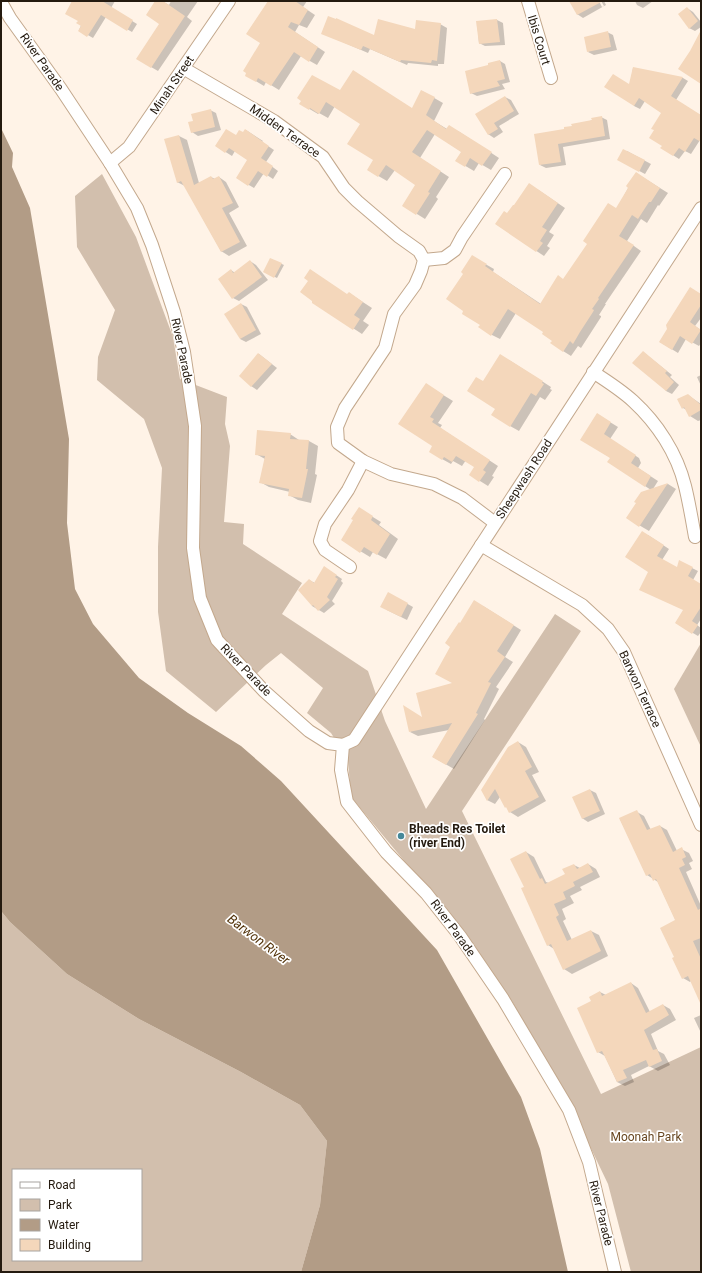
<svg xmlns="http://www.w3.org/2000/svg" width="702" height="1273" font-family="Roboto,sans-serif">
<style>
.green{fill:#d2bfad;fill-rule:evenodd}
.water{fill:#b29c86}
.shadow{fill:#0003}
.building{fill:#f4d7bb}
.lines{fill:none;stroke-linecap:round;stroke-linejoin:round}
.street-casing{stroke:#c3a88d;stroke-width:14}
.street{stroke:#fff;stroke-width:12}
.poi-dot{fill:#468899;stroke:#fff;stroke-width:1.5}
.labels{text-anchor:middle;stroke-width:3.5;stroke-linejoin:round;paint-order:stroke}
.street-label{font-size:12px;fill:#241a0f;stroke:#fff}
.poi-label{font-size:12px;font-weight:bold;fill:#241a0f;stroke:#fff;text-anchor:start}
.park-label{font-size:12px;fill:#674620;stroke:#fff}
.water-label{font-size:13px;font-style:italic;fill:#523208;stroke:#fff}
</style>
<rect width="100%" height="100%" fill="#fff3e7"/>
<!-- green -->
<g class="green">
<polygon points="102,174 136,237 173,337 180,379 227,397 225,424 230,446 224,522 244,524 243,544 302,583 282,614 368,671 385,721 426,809 555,614 581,631 462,811 601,1094 701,1047 701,1272 631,1272 608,1184 573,1111 513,1003 421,881 351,797 348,760 331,733 307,713 323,688 281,653 266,665 216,712 166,671 158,612 158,547 162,468 144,419 97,380 98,357 115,310 77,247 75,196"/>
<polygon points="701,643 701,747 674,689"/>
<path d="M1 911 10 922 67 974 139 1019 241 1072 300 1105 327 1141 320 1205 301 1272H1ZM13 1170H141V1260H13Z"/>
</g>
<!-- water -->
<polygon class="water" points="1,128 13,153 12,167 30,208 69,439 67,523 75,589 93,624 139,678 188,713 241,746 281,781 437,950 521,1097 540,1149 568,1272 301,1272 320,1205 327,1141 300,1105 241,1072 139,1019 67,974 10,922 1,911"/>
<!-- shadow -->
<g class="shadow">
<polygon points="92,1 115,1 111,8 137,24 132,32 106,17 93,38 79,30"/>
<polygon points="157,1 162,1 169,5 171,1 198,1 187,17 192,21 158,71 151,67 160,23"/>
<polygon points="271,1 307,1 303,7 315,15 307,28 299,25 295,32 325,52 317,65 301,56 279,90 266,82 264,86 246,75 261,43"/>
<polygon points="573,1 599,1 602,7 604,6 601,1 604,1 606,5 583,18 577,14"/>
<polygon points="635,1 653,1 643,8 637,5"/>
<polygon points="687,8 693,12 701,22 701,27 695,31 689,28"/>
<polygon points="497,20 503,23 505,45 485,46 479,43 477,22"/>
<polygon points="440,24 447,28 444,64 438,64 438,66 408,63 407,65 370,49 368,53 322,33 374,37 416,30"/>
<polygon points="607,32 613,35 617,50 594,55 588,52"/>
<polygon points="500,61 505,64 510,82 502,84 505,89 477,96 471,93 490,66"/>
<polygon points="633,68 683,78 688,81 676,100 701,116 701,141 700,140 691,154 685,151 679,159 662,148 663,145 663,112 645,101 640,109 634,106 630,85"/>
<polygon points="422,91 443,103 434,121 447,129 458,131 499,158 491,170 479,163 474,171 457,161 462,152 435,134 420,158 449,177 436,197 438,199 425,219 417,214 417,184 395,170 387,181 368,170 375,160 362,123 335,106 328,118 319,113 318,114 301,104 340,92 413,109"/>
<polygon points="505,97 511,100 519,114 499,126 503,132 494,138 488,134"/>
<polygon points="210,110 216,113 221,130 198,136 192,132 194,121"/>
<polygon points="601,117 607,120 610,139 563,147 566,165 546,168 540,165 565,130"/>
<polygon points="246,130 263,141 262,142 274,150 266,162 278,171 273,179 264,173 254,188 237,178 249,160 235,151 232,156 216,146 244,133"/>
<polygon points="179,136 187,140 199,183 211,177 215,179 219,177 226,182 239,207 229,213 247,246 229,256 221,251 185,186 177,182"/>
<polygon points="627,151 651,164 645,174 624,163"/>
<polygon points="636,173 668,193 659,206 658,205 647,223 641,219 627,241 641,251 605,304 606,304 599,315 601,316 601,317 581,348 578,346 571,356 563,351 545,332 516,313 500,339 492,335 481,325 480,261 494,269 493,272 541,304 564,280 617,209"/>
<polygon points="537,189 565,208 549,232 554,235 547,246 550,248 544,256 496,224"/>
<polygon points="271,259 284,265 277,278 265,272"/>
<polygon points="250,261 256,265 268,280 239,301 233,298 231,270 235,273"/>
<polygon points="349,293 372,308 363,321 369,325 362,334 313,302 348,295"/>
<polygon points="701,295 701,318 695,326 701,330 701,343 699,346 686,339 678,353 660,342"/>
<polygon points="241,304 247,307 261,334 246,342 240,339"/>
<polygon points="643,352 672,375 670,377 679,385 672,394 666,391"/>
<polygon points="259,354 277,368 257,390 251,386"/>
<polygon points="509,360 551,387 550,389 552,390 545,400 540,397 519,431 510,426 496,409 483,382"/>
<polygon points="701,375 701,386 697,377"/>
<polygon points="435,390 453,401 438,423 442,425 440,428 498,466 492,476 494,477 488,486 480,481 476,467 466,460 462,466 453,461 451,464 442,459 434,446 400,424"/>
<polygon points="688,395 701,404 701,420 698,421 690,416 687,410 683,408"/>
<polygon points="605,419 618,427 610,439 639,458 641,463 638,468 658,481 653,489 668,484 676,489 649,531 627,518 651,490 645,486 611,458 582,440"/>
<polygon points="290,434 299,440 309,441 318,446 315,474 317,475 311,503 298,500 289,495 290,492 269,487 260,482 265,459 256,454"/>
<polygon points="368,514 381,522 379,525 398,539 386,559 373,552 370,557 342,540"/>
<polygon points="648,535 669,549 662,560 677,568 692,568 698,571 693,580 701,585 701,619 697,625 701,628 701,632 698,636 676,623 684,610 649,572"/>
<polygon points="330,571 342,579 341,581 343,583 332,601 335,604 324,613 312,606 309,580 315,583"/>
<polygon points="388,593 413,607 407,620 387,610"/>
<polygon points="483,606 521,630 505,657 513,662 496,687 499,689 484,719 485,720 454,769 433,757 449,730 418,736 410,732 424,718 454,684 452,647 460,624"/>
<polygon points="518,742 526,747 539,772 532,775 546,801 518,817 510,812 500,797 495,804 487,800"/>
<polygon points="590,790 596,793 605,814 588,822 582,818"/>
<polygon points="637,812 644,816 651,830 660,826 667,830 677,851 681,849 689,853 693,861 689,863 692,869 686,872 701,906 701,1002 691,981 690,982 683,978 675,958 676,921 658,882 647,875 620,819"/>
<polygon points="526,852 534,857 546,882 549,883 566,875 574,865 580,868 588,864 596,869 600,877 580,887 582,890 570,896 574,903 562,909 566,919 563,921 572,940 591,931 599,935 608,956 572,974 564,969 554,949 548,945 525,887"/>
<polygon points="631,983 638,988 650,1012 663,1005 670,1009 676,1020 651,1034 658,1051 664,1054 670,1065 658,1071 649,1066 631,1075 634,1082 625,1086 617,1082 605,1056 598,1052 592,1002 600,992 606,995"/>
<polygon points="701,1015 701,1033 694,1018"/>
</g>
<!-- building -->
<g class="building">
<polygon points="72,1 102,1 133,20 127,31 101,15 87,37 78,31 81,26 76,23 78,21 65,14"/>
<polygon points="155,1 163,1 185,16 151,68 136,59 159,24 146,15"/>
<polygon points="268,1 295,1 308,10 299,25 291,22 288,27 318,47 309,62 294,52 271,86 258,78 256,82 245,76 246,73 243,71 260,43 246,34"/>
<polygon points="569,1 603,1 577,15"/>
<polygon points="687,7 698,21 689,29 678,14"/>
<polygon points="328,16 336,19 336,18 374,35 378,19 415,29 416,20 441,23 437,61 432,60 431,63 401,60 400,62 363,46 361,50 321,34"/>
<polygon points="497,19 500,42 479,44 476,21"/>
<polygon points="701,30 701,84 678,69 690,51"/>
<polygon points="608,31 611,47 587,52 584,37"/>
<polygon points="500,60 505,79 497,81 500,86 470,94 465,71 488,65 488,63"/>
<polygon points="633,67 683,77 671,96 701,115 701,142 694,138 685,152 679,148 673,156 660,148 662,146 649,138 654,130 651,129 661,113 639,98 634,106 604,87 613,74 629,84"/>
<polygon points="353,70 412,108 421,90 435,97 426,115 446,129 449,125 492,152 482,166 470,158 465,167 455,161 461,152 427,130 412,152 441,171 428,192 430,193 416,215 402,206 415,185 386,165 378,177 367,170 373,160 347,144 360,124 326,102 319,114 310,108 309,110 299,104 301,101 297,98 312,75 340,90"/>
<polygon points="505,96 514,111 494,123 498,129 488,135 475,114"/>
<polygon points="211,109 215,127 191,133 188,122 193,121 191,114"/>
<polygon points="602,116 605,136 558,144 561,162 539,165 534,134 564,129 564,127 572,126 571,124 592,120 591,118"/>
<polygon points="226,129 236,135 239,130 243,132 245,129 269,146 261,158 273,166 267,177 258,171 248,186 236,178 247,160 229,148 225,153 215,146"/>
<polygon points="179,135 194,185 211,176 213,179 219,176 233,203 222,208 240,242 221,252 181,181 177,183 164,139"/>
<polygon points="623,149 645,160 639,172 617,160"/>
<polygon points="636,172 660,188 651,202 649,202 638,219 632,215 619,236 634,245 598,298 599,299 592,309 594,310 593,312 580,332 573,344 570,341 563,352 550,343 552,341 542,334 543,332 508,309 491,336 478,327 480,325 462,314 463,311 446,299 463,274 461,272 472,255 487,264 485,266 540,304 558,275 563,279 587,244 583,241 608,203 616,208 628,188 626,186"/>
<polygon points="529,183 558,203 542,227 547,230 540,241 543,243 536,252 495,224 504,211 507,213 513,205 514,205"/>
<polygon points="270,258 282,263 274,278 263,272"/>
<polygon points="250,260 262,277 232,299 218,279 231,269 233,273"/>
<polygon points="310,269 347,294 349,292 363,302 354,315 360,319 353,330 312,303 312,301 300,292 308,281 304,278"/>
<polygon points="690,287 701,294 701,305 690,322 701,330 692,344 680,336 672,350 659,342 667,329 666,325"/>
<polygon points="241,303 256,330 240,339 224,314"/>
<polygon points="643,351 667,371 665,373 674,382 666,391 632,363"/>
<polygon points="258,353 272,364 251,387 239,376"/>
<polygon points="500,354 543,381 542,383 544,384 536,396 531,393 510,427 491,415 495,409 467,391 476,377 483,381"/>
<polygon points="426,383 444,395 430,417 434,419 432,422 490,460 483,470 486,472 479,482 469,475 474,467 456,456 452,462 444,457 442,460 429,452 432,446 398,424"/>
<polygon points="688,394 701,405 701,410 689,417 684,407 682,409 677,399"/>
<polygon points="597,413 611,422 604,434 636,455 631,463 651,476 645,487 607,462 610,458 580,440"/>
<polygon points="257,430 291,433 290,439 309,440 306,469 308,469 302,498 288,496 289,489 259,483 265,456 255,455"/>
<polygon points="668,483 639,527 626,518 636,503 634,502 641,492"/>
<polygon points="359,507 373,516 371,520 390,534 377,555 364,547 360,553 341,540 353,520 351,519"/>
<polygon points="642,531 664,545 657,556 677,567 679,560 693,567 688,576 701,584 701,607 692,621 698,625 692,634 675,623 683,610 639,590 648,572 625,557"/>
<polygon points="324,566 337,575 335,577 338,579 327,597 330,600 318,611 313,605 312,606 298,590 309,579 314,583"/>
<polygon points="388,592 408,603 401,617 380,607"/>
<polygon points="474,600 514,625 497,651 505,657 488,682 491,683 476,713 478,714 446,765 432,757 452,723 409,732 403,705 422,717 416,693 452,683 435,674 450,647 445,643 459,622 460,623"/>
<polygon points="518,741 532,767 525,771 539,797 509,813 506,807 505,808 495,789 487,801 481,790 508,747"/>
<polygon points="590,789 600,811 582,819 572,797"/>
<polygon points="637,810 647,830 660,825 673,852 682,847 686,857 682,859 685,865 679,868 698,910 701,908 701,938 693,941 701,959 701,1005 688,976 682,979 672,958 674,957 660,928 675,920 656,879 653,881 650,874 646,876 619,818"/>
<polygon points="526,851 540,879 542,878 545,884 565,874 562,869 574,864 577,869 588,863 593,872 573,882 575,886 563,892 566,899 554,904 559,915 556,917 567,941 591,930 601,951 563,970 551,944 547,946 521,888 524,887 510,859"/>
<polygon points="631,982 646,1013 663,1004 669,1015 644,1030 653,1050 657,1049 662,1061 649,1067 646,1060 623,1070 627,1078 617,1082 602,1051 597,1053 577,1008 591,1001 589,997 600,991 602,996"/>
</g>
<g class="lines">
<!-- street casing -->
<g class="street-casing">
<g id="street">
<polyline points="528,1 551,78"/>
<polyline points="1,2 10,18 61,89 110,163 137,208 152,245 174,312 184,352 195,426 193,548 200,598 217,640 264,691 309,731 328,743 343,745"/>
<polyline points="183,68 274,121 323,157 344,188 357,201 398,236 419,251 424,260 421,271 415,285 394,314 385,348 345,408 337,427 338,443 363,461 391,474 434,484 462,498 495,523"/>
<polyline points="110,163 129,147 229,1"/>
<polyline points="424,260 444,258 455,250 462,237 505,174"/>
<path d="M593 372C607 381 621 390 633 401 657 423 677 453 685 486 689 502 692 520 695 537"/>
<polyline points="481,545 582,605 608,629 624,652 701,825"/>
<polyline points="350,567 325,550 320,541 325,524 348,490 363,461"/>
<polyline points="343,745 354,740 701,208"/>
<polyline points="343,745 341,770 347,802 386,852 426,893 460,936 503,999 569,1110 589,1162 615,1272"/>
</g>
</g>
<!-- street -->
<use href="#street" class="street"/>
</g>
<!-- markers -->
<circle class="poi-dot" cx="401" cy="836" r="4"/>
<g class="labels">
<!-- street labels -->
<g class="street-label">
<text transform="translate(539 40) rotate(73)" y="4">Ibis Court</text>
<text transform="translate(42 62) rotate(55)" y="4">River Parade</text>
<text transform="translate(172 85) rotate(-56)" y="4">Minah Street</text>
<text transform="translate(285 131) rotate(35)" y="4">Midden Terrace</text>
<text transform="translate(182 351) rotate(78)" y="4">River Parade</text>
<text transform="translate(524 479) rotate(-57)" y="4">Sheepwash Road</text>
<text transform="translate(246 670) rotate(46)" y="4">River Parade</text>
<text transform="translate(640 689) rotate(65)" y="4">Barwon Terrace</text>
<text transform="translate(453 928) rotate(54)" y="4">River Parade</text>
<text transform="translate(601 1213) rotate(76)" y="4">River Parade</text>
</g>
<!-- poi labels -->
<g class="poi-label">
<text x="409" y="833">Bheads Res Toilet<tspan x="409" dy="14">(river End)</tspan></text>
</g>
<!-- park labels -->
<g class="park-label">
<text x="646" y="1141">Moonah Park</text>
</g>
<!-- water labels -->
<g class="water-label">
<text transform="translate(259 939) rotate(37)" y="5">Barwon River</text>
</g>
</g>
<!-- border -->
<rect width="702" height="1273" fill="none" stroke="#241a0f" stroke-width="4"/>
<!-- legend -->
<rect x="12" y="1169" width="130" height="92" fill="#ffffff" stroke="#a7a39f"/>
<rect x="20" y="1182" width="20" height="6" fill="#ffffff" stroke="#a7a39f"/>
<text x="48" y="1189" font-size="12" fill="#241a0f">Road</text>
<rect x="20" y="1199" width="20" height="12" fill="#d2bfad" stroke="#a7a39f"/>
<text x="48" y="1209" font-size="12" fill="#241a0f">Park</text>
<rect x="20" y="1219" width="20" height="12" fill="#b29c86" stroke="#a7a39f"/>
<text x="48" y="1229" font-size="12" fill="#241a0f">Water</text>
<rect x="20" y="1239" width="20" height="12" fill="#f4d7bb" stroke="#a7a39f"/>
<text x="48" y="1249" font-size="12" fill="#241a0f">Building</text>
</svg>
